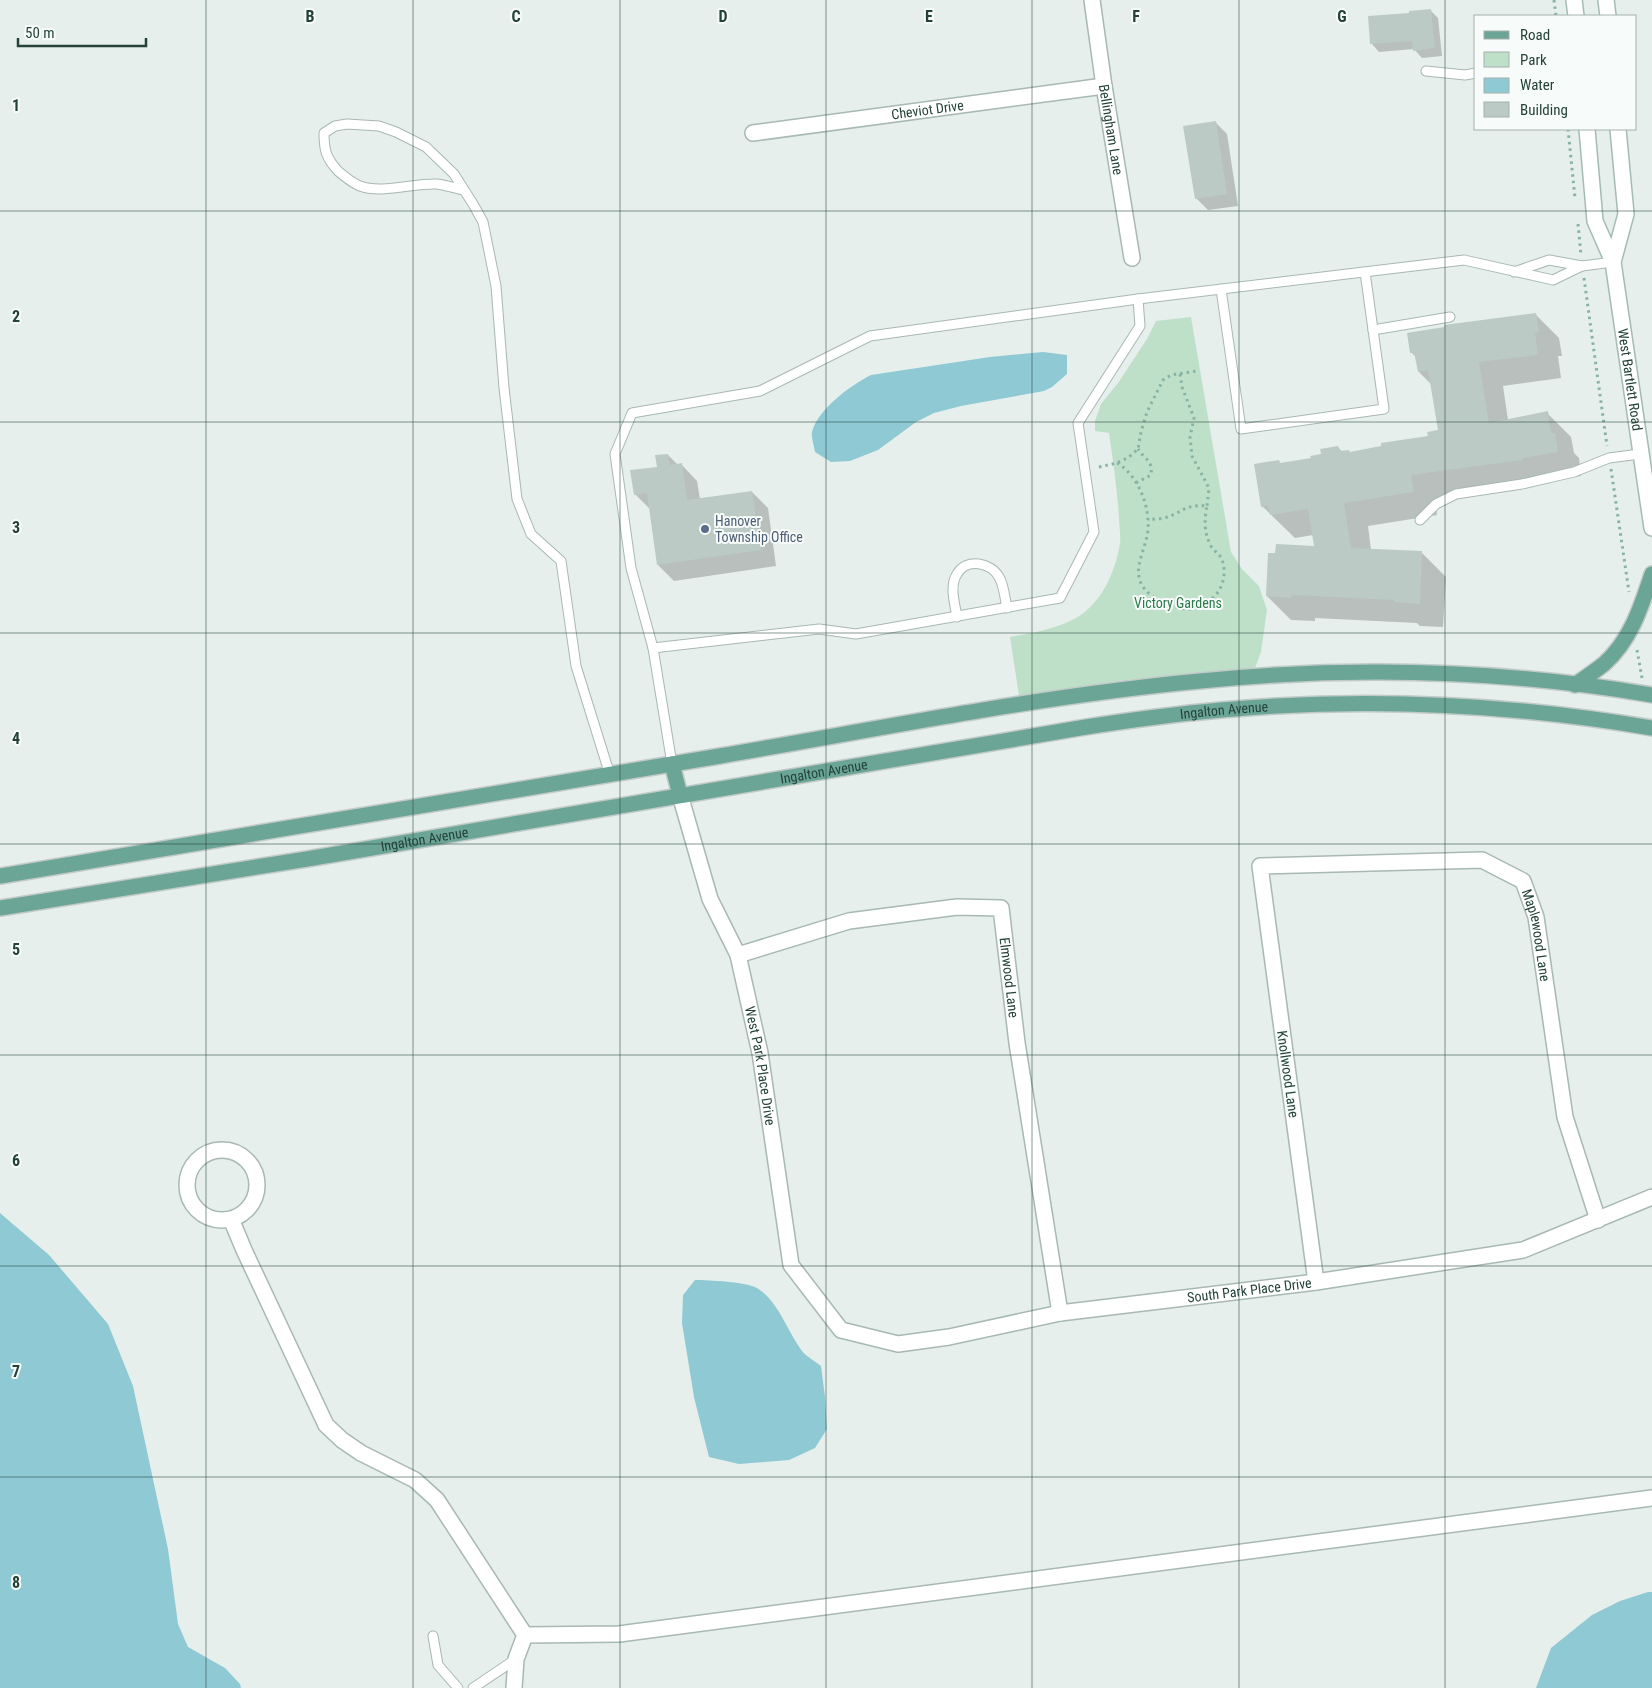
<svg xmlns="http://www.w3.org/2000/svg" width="1652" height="1688" font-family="'Roboto Condensed',sans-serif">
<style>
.green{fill:#bfe0c8}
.water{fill:#8ec9d4}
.shadow{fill:#0003}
.building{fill:#bbcac4}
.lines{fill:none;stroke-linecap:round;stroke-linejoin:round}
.lane-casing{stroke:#a8b8b2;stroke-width:11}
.street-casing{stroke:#a8b8b2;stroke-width:18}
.secondary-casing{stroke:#a4bbb3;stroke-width:18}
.primary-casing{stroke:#c2cac8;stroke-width:18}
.path{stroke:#86b3a5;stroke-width:3;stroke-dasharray:2.5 4;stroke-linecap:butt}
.lane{stroke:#fff;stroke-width:9}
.street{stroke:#fff;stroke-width:15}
.secondary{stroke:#fff;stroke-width:15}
.primary{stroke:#6aa596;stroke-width:15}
.grid{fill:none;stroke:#24423a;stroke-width:1;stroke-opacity:0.55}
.service-dot{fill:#5c6f8a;stroke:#f7fbf9;stroke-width:2}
.labels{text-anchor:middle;stroke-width:4;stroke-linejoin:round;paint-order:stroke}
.street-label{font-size:14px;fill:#24423a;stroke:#f7fbf9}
.service-label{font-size:14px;fill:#4e5e75;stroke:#f7fbf9;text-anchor:start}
.park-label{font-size:14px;fill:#2d7a4b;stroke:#f7fbf9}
.grid-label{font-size:16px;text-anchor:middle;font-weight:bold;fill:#24423a;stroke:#f7fbf9;stroke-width:4;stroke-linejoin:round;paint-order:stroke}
</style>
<rect width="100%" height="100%" fill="#e6efeb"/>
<!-- green -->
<path class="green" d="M1191 317 1231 552 1242 569 1259 586 1267 610 1261 652 1255 668 1126 680 1019 696 1010 637C1033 633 1056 629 1076 618 1102 603 1115 572 1120 544 1121 536 1119 525 1119 517 1117 489 1113 461 1109 433L1095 431V421L1101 404 1118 383 1147 339 1156 321Z"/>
<!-- water -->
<g class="water">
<path d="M1043 352 1067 355V374L1052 387 1044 391 961 406 934 413 916 422 878 450 850 461 831 462 815 452C814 446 811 437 812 432 818 409 851 385 871 375L990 357Z"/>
<polygon points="0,1213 49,1255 108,1324 133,1386 168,1549 178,1624 188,1647 225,1668 240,1684 241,1688 0,1688"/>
<path d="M695 1280C708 1280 747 1282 757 1288 779 1302 787 1331 802 1351 807 1357 815 1361 821 1366L825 1397 827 1429 815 1448 789 1460 739 1464 709 1457 694 1397 682 1323 683 1295Z"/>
<polygon points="1648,1592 1652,1592 1652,1688 1536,1688 1551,1648 1592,1615 1620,1601"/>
</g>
<!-- shadow -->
<g class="shadow">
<polygon points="1430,10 1438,18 1442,56 1422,58 1414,49 1379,52 1372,44 1410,14"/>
<polygon points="1215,122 1227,134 1238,206 1208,210 1196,198"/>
<polygon points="1535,314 1559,338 1562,356 1558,356 1561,378 1503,386 1508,420 1547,413 1571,437 1574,453 1579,458 1581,476 1545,481 1545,484 1435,499 1437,515 1368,526 1371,550 1422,553 1446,577 1443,627 1420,626 1417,623 1315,618 1315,621 1291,620 1267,596 1315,547 1313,535 1295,538 1262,506 1279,461 1281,464 1312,459 1338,447 1342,452 1351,453 1429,437 1439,432 1432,385 1419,372 1416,357 1411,352"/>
<polygon points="668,455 678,465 681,464 697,481 700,499 752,492 768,508 776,566 674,581 658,565 650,509 635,494"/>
</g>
<!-- building -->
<g class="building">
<polygon points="1431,9 1435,48 1413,51 1412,41 1370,44 1368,16 1409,13 1409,11"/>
<polygon points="1216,121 1227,194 1195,199 1183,126"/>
<polygon points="1536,313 1539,332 1535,333 1538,355 1479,362 1489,423 1548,411 1551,433 1555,433 1558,452 1522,458 1522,460 1411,475 1414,492 1344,503 1351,548 1422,551 1420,604 1394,602 1394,600 1292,595 1291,598 1266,596 1268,553 1275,553 1276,544 1314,546 1308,509 1270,515 1268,505 1261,507 1254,464 1279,460 1280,463 1311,458 1310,456 1321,454 1320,449 1338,446 1339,451 1349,450 1350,452 1381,446 1381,443 1428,436 1427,432 1438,430 1428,370 1418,372 1414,352 1410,353 1407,333 1444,327 1444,325"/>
<polygon points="668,454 670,465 682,463 687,500 752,491 761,550 657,565 647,493 634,495 630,470 657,467 655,455"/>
</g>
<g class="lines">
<!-- lane casing -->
<g class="lane-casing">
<g id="lane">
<polyline points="1426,71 1465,75 1476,73"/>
<path d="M463 190C455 188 445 185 437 184 413 183 382 194 360 186 352 183 344 176 338 171 326 158 324 150 324 133L335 126 347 124 379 126 396 132 426 147 454 174 473 204 483 222 496 286 504 388 517 499 531 534 561 561 576 666 610 775"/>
<polyline points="1514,272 1549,260 1582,266 1613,262"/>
<polyline points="1221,289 1241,429 1384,409 1365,272"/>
<polyline points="1373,330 1450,317"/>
<polyline points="1420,520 1436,504 1456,494 1522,484 1574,472 1609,458 1640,454"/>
<path d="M957 617C955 604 949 586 957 574 967 557 991 563 999 577 1004 585 1005 599 1007 608"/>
<polyline points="653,648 631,568 615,454 632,413 760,391 870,336 1138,299 1464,260 1553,280 1582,266"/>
<polyline points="672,764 653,648 819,629 856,634 1060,598 1094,532 1078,423 1140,326 1138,299"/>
<polyline points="433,1636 438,1665 458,1688"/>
<polyline points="473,1688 516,1659"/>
</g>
</g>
<!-- street casing -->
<g class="street-casing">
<g id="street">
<path id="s1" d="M1092 0 1104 86 1132 258"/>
<path id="s2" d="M753 133 1104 86"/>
<path id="s3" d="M680 795 710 899 738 955 760 1053 791 1265 841 1330 898 1344 949 1337 1060 1313 1316 1282 1523 1250 1652 1197"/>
<path id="s4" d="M738 955 849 921 957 907 1001 908 1017 1043 1060 1313"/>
<circle cx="222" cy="1185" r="35"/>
<polyline points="231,1219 244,1250 326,1425 342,1440 361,1453 415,1480 437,1500 525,1635 516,1659 514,1688"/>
<path id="s5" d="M1316 1282 1260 866 1482 860 1523 881 1536 917 1565 1117 1598 1220"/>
<polyline points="525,1635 619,1634 1652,1498"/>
</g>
</g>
<!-- secondary casing -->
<g class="secondary-casing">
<g id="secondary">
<polyline points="1574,0 1576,16"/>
<polyline points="1606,0 1608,16"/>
<path id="s6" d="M1587 129 1595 221 1613 262 1652 528"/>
<polyline points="1613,262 1626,214 1618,129"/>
</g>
</g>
<!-- primary casing -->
<g class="primary-casing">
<g id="primary">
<path d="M1575 685C1585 678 1595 671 1604 664 1631 640 1641 607 1652 574"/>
<polyline points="672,764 680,795"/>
<path d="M0 876C240 837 480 798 720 756 879 729 1039 696 1200 681 1350 666 1504 670 1652 695"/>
<path id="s7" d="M0 908 307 859 1086 727C1131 720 1176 714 1221 710 1365 697 1510 704 1652 728"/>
</g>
</g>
<!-- path -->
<g class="path">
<polyline points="1554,0 1556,16"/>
<polyline points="1568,129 1575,198"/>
<polyline points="1578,224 1581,255"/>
<polyline points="1584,278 1607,446"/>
<polyline points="1180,374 1182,387 1194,418 1190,437 1192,456 1209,488 1207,506"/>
<path d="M1117 463C1138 475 1150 506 1148 530 1145 555 1126 576 1152 596 1158 600 1162 603 1168 605 1177 608 1190 611 1198 607 1209 602 1218 596 1222 584 1225 576 1225 565 1221 558 1219 553 1213 551 1211 546 1204 533 1204 520 1207 506 1183 504 1183 513 1164 518 1159 519 1153 519 1148 520"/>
<polyline points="1099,467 1117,463 1129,457 1138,449 1141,432 1147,412 1163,380 1171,375 1197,371"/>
<polyline points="1611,469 1629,592"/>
<path d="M1136 483 1151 475C1153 460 1145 460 1138 449"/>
<polyline points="1637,650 1642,678"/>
</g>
<!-- lane -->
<use href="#lane" class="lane"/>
<!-- street -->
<use href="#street" class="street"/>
<!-- secondary -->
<use href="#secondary" class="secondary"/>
<!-- primary -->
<use href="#primary" class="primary"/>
</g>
<!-- grid -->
<path class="grid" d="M206 0V1688M413 0V1688M620 0V1688M826 0V1688M1032 0V1688M1239 0V1688M1445 0V1688M0 211H1652M0 422H1652M0 633H1652M0 844H1652M0 1055H1652M0 1266H1652M0 1477H1652"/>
<!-- markers -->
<circle class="service-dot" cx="705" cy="529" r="5"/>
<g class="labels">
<!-- street labels -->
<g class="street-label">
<text dy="5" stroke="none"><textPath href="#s2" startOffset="176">Cheviot Drive</textPath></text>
<text dy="5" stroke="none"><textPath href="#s1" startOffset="131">Bellingham Lane</textPath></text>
<text dy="5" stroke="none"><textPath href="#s6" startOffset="256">West Bartlett Road</textPath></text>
<text dy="5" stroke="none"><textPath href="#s7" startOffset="1240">Ingalton Avenue</textPath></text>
<text dy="5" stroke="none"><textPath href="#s7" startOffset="835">Ingalton Avenue</textPath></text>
<text dy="5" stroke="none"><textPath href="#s7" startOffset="430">Ingalton Avenue</textPath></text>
<text dy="5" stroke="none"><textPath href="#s5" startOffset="744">Maplewood Lane</textPath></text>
<text dy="5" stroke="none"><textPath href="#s4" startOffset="339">Elmwood Lane</textPath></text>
<text dy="5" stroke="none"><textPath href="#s3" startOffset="284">West Park Place Drive</textPath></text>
<text transform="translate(1288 1074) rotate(82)" y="5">Knollwood Lane</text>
<text dy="5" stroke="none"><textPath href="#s3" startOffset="982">South Park Place Drive</textPath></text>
</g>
<!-- service labels -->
<g class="service-label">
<text x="715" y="526">Hanover<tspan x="715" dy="16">Township Office</tspan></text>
</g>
<!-- park labels -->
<g class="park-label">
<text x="1178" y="608">Victory Gardens</text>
</g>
</g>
<g class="grid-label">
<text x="310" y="22">B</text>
<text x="516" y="22">C</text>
<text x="723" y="22">D</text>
<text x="929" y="22">E</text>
<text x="1136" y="22">F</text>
<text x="1342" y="22">G</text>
<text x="16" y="111">1</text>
<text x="16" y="322">2</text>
<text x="16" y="533">3</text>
<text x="16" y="744">4</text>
<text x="16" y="955">5</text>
<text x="16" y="1166">6</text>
<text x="16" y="1377">7</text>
<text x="16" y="1588">8</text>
</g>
<!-- legend -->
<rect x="1474" y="15" width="162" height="115" fill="#f7fbf9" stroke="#a3b1ad"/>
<rect x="1484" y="31" width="25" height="8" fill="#6aa596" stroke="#a3b1ad"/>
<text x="1520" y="40" font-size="15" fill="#24423a">Road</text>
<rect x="1484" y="52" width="25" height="15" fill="#bfe0c8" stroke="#a3b1ad"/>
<text x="1520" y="65" font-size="15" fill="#24423a">Park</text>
<rect x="1484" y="78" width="25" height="15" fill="#8ec9d4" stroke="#a3b1ad"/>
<text x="1520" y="90" font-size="15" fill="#24423a">Water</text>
<rect x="1484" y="102" width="25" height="15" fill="#bbcac4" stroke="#a3b1ad"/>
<text x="1520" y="115" font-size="15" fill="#24423a">Building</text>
<!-- scale -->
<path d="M18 38v8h128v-8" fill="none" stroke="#24423a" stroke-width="2.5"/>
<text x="25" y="38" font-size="15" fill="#24423a" stroke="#f7fbf9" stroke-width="4" paint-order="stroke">50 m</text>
</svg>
